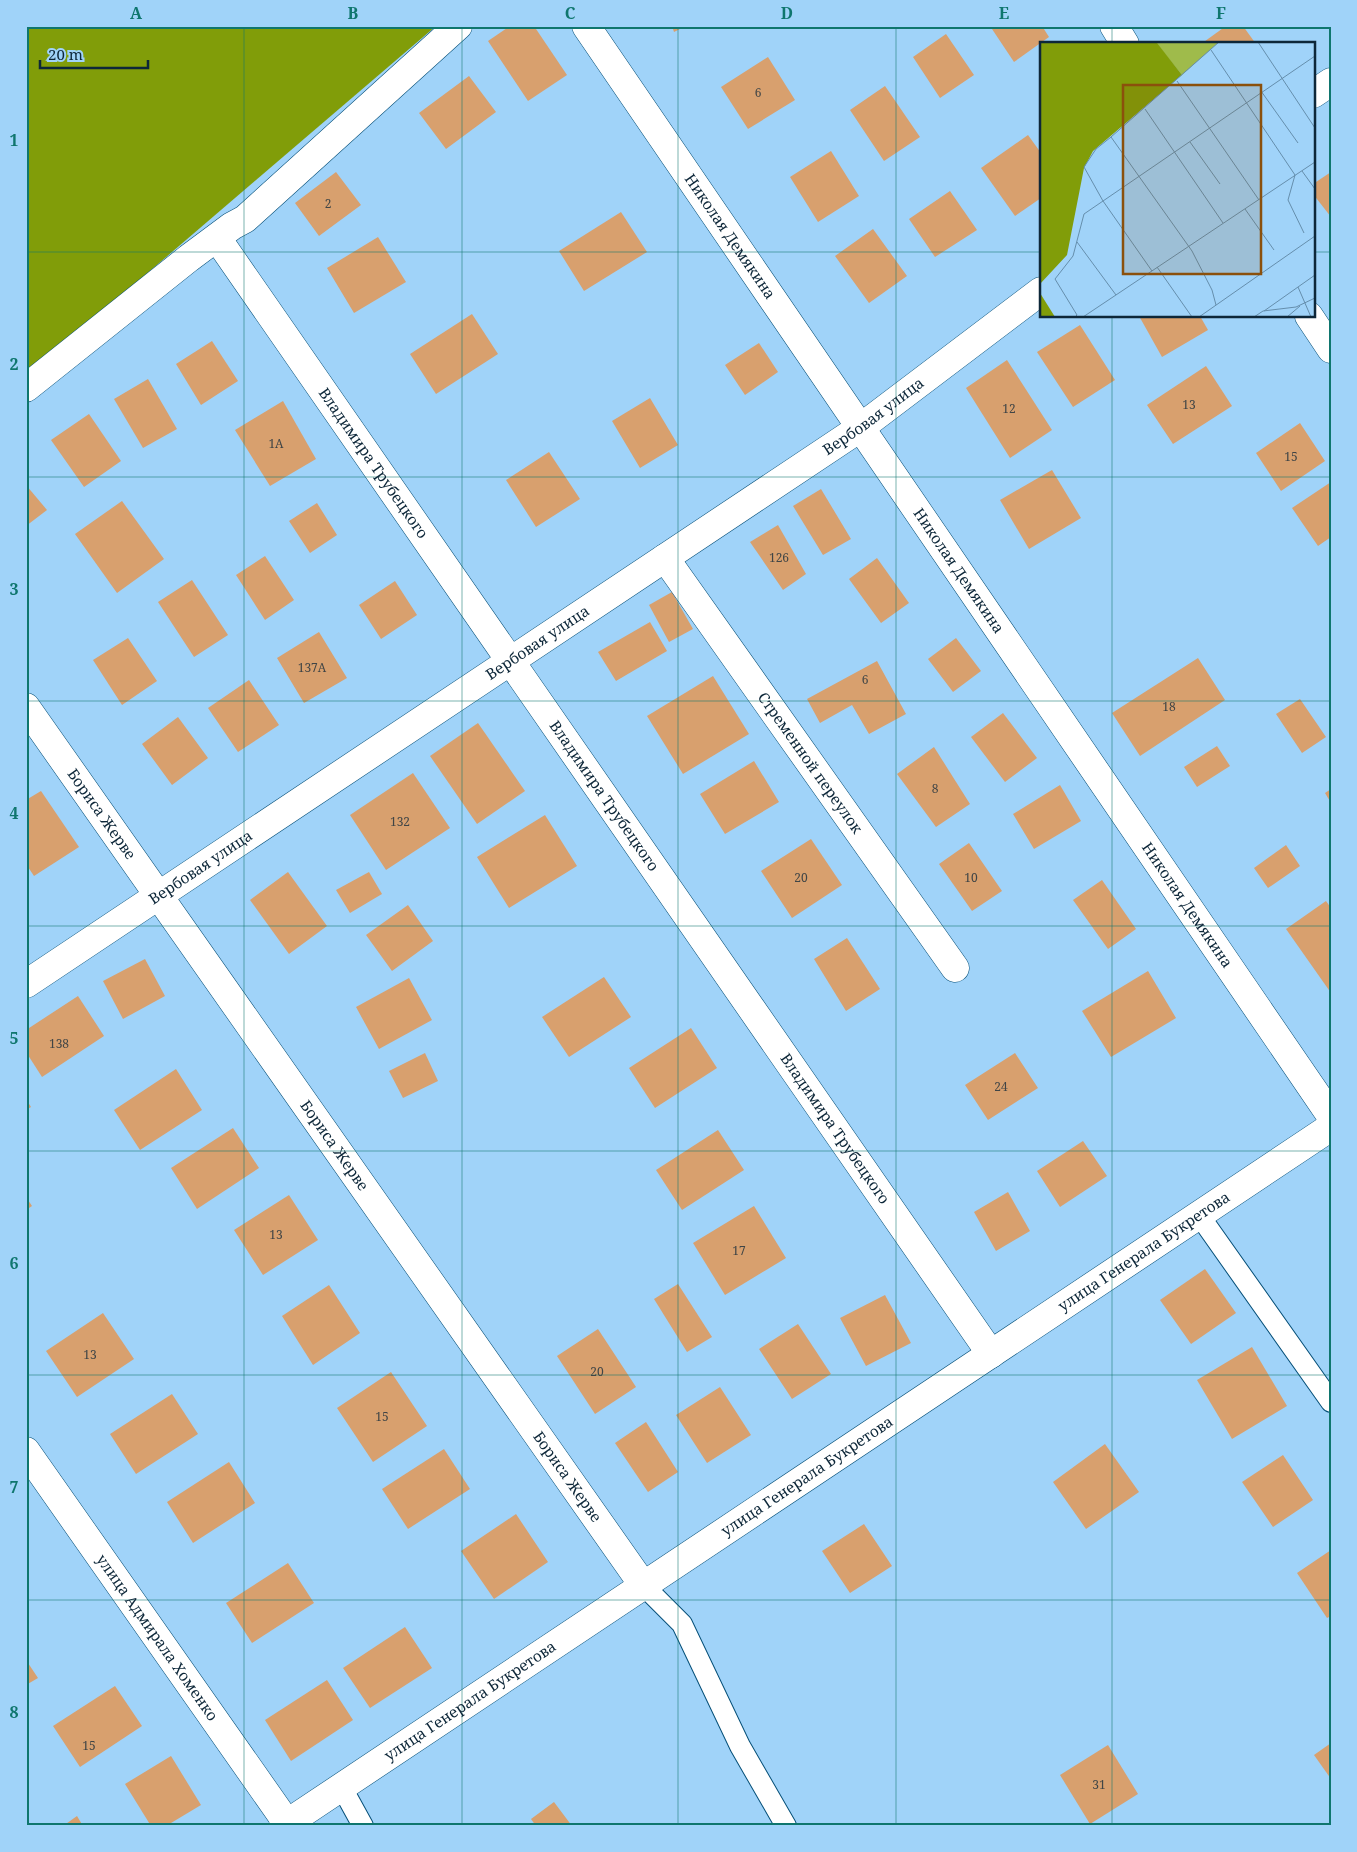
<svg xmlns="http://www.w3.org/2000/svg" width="1357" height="1852" font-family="'Noto Serif',serif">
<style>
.forest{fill:#819d09}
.building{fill:#d8a06e}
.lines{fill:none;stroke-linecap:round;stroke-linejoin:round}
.lane-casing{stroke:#054f78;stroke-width:22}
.street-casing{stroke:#054f78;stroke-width:29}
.lane{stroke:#fff;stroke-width:20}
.street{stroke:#fff;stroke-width:28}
.grid{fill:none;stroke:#0f766e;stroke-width:1;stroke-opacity:0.55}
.labels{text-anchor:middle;stroke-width:5;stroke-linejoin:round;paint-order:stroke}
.number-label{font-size:12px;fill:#404546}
.street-label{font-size:15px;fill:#0d2739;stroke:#a0d3f9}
.inset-road{fill:none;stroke:#658eac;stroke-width:1}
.view{fill:#8b500c;fill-opacity:0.15;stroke:#8b500c;stroke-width:2.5}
.inset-edge{fill:none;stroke:#0d2739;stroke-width:2.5}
.neatline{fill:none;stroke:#0f766e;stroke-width:2}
.grid-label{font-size:16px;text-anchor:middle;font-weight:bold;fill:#0f766e}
</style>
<rect width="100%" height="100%" fill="#a0d3f9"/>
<!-- forest -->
<polygon class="forest" points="26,26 436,26 26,377"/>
<!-- building -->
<g class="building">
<polygon points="510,26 534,26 567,75 528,101 488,41"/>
<polygon points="672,26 686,26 674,32"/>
<polygon points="990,26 1042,26 1049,37 1014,62"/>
<polygon points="1226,26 1243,26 1256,44 1201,44"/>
<polygon points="946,34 974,75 940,98 913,57"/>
<polygon points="768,57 795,100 748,129 721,87"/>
<polygon points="469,76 496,112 446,149 419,113"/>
<polygon points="885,86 920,137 884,161 850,110"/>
<polygon points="1028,135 1041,153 1041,198 1015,216 981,168"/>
<polygon points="831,151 859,196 818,222 790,177"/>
<polygon points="336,172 361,205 319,236 295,203"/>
<polygon points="1331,172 1331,217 1313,194 1313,184"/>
<polygon points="950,191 977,230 935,257 909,219"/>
<polygon points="621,212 647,252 584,291 559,251"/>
<polygon points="873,229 907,276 869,303 835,256"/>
<polygon points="378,237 406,282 354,313 327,268"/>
<polygon points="472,314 498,354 436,394 410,354"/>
<polygon points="1139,316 1200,316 1208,330 1162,357"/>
<polygon points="1080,325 1115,380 1073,407 1037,352"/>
<polygon points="212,341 238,381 201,405 176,364"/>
<polygon points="759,343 778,372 745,395 725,365"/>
<polygon points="1007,360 1052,430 1010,458 966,388"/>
<polygon points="1206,366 1232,406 1173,444 1147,405"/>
<polygon points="148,379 177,429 143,448 114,399"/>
<polygon points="650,398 678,445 640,468 612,421"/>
<polygon points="283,401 316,459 270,486 235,430"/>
<polygon points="89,414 121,461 84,487 51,440"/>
<polygon points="1300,423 1325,461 1281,491 1256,453"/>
<polygon points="549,452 580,499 536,527 506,480"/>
<polygon points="1052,470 1081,518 1029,549 1000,500"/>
<polygon points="1331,482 1331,537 1318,546 1292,508"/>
<polygon points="26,485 47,510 26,526"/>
<polygon points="821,489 851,539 823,555 793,506"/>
<polygon points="122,501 164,559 117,593 75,534"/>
<polygon points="317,503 337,535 310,553 289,521"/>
<polygon points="778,525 806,574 783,590 750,542"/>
<polygon points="265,556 294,600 265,620 236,575"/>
<polygon points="877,558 909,603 881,623 849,579"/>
<polygon points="192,580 228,635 194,657 158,602"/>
<polygon points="395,581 417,615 381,639 359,605"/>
<polygon points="672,592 693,629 669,642 649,605"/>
<polygon points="650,622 667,651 616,681 598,652"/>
<polygon points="319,632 347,678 304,703 277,658"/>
<polygon points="128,638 157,681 122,705 93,660"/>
<polygon points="956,638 981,671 953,692 928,659"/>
<polygon points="1198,658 1225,700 1140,756 1112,713"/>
<polygon points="877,661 906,714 869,734 852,705 820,723 807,699"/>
<polygon points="713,676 749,734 683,774 647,716"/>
<polygon points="249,680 279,725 238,752 208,708"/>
<polygon points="1300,699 1326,737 1302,753 1276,714"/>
<polygon points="1003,713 1037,758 1005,782 971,737"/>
<polygon points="178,717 208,758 172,785 142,744"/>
<polygon points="478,723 525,791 477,824 430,756"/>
<polygon points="1217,746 1230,766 1197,787 1184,767"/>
<polygon points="934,747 970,804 936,827 897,774"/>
<polygon points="754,761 779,802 725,834 700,794"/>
<polygon points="413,773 450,828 386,870 350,815"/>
<polygon points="1060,785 1081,821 1034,849 1013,814"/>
<polygon points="1331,789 1331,803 1325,793"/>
<polygon points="41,791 79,847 34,876 26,864 26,800"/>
<polygon points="545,815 577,866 509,908 477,857"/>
<polygon points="811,839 842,885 792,918 761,871"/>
<polygon points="969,843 1002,891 972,911 939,864"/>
<polygon points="1286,845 1300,866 1268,888 1254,868"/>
<polygon points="288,872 327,926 289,954 250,900"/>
<polygon points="369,872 382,894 350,913 336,890"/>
<polygon points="1102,880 1136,929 1108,949 1073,900"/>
<polygon points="1326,901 1331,908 1331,993 1286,929"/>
<polygon points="408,905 433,941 392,971 366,935"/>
<polygon points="847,938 880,989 846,1011 814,959"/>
<polygon points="145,959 165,996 123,1019 103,981"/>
<polygon points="1148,971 1176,1018 1111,1057 1082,1011"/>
<polygon points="604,977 631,1017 569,1057 542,1017"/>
<polygon points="409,978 432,1020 379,1049 356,1007"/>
<polygon points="78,996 104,1036 42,1077 26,1052 26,1030"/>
<polygon points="691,1028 717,1068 655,1108 629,1068"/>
<polygon points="425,1053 438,1081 403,1098 389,1071"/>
<polygon points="1015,1053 1038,1088 988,1120 965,1085"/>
<polygon points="176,1069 202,1110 140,1150 114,1110"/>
<polygon points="26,1099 31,1107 26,1110"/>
<polygon points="233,1128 259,1168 197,1209 171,1168"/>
<polygon points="718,1130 744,1170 682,1210 656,1170"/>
<polygon points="1083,1141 1107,1176 1060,1207 1037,1171"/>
<polygon points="1008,1192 1030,1231 996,1251 974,1212"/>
<polygon points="289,1195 318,1240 263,1275 234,1230"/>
<polygon points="26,1197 32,1206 26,1210"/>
<polygon points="754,1206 786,1258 725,1295 693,1243"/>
<polygon points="1205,1269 1236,1313 1191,1344 1160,1300"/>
<polygon points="678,1284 712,1337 687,1352 654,1299"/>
<polygon points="329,1285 360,1333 313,1365 282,1316"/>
<polygon points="885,1295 911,1343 866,1366 840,1318"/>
<polygon points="103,1313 134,1359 77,1397 46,1351"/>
<polygon points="798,1324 831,1374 792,1399 759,1349"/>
<polygon points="598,1329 636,1387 595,1414 557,1356"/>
<polygon points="1252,1347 1287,1406 1232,1439 1197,1380"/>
<polygon points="391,1372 427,1426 373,1462 337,1408"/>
<polygon points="720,1387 751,1435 707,1463 676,1415"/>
<polygon points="172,1394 198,1434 136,1474 110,1434"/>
<polygon points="646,1422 678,1472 648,1492 615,1443"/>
<polygon points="1105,1444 1139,1492 1086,1529 1053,1482"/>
<polygon points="444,1449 470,1489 408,1529 382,1489"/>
<polygon points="1283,1455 1313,1500 1273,1527 1242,1482"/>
<polygon points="229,1462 255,1503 193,1543 167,1502"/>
<polygon points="516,1514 548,1562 494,1599 461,1551"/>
<polygon points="864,1524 892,1566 850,1593 822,1551"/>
<polygon points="1331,1550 1331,1616 1327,1618 1297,1573"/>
<polygon points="288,1563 314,1603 252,1643 226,1603"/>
<polygon points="405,1627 432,1668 370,1708 343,1668"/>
<polygon points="26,1660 38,1678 26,1685"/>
<polygon points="327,1680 353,1720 291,1761 265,1720"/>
<polygon points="115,1686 142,1726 80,1767 53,1726"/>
<polygon points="1331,1743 1331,1779 1314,1755"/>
<polygon points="1108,1745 1138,1794 1090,1824 1060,1775"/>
<polygon points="171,1756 201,1805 166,1826 151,1826 125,1784"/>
<polygon points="554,1802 572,1826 536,1826 531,1819"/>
<polygon points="77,1816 83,1826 63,1826"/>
</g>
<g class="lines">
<!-- lane casing -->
<g class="lane-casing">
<g id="lane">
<polyline points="1199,1215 1331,1402"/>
<polyline points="643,1585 682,1624 740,1746 786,1826"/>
<polyline points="341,1786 363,1826"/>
</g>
</g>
<!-- street casing -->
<g class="street-casing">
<g id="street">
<path id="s1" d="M586 26 1331 1116"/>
<polyline points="1114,26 1125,44"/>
<polyline points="1313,94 1331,82"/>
<path id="s2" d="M217 238 991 1354"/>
<polyline points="1309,316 1331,349"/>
<polyline points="26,388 189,258 232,226 245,219 458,26"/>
<path id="s3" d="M665 558 955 968"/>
<path id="s4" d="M26 707 643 1585"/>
<path id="s5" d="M26 984 860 428 1041 291"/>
<path id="s6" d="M26 1451 287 1823"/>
<path id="s7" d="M283 1826 1331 1127"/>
</g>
</g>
<!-- lane -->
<use href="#lane" class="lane"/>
<!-- street -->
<use href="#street" class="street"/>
</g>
<!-- grid -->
<path class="grid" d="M244 26V1826M462 26V1826M678 26V1826M896 26V1826M1112 26V44M26 252H1041M1313 252H1331M1112 316V1826M26 477H1331M26 701H1331M26 926H1331M26 1151H1331M26 1375H1331M26 1600H1331"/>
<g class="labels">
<!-- number labels -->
<g class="number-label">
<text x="758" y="97">6</text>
<text x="328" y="208">2</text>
<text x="1189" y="409">13</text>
<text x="1009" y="413">12</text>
<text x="276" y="448">1А</text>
<text x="1291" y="461">15</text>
<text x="779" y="562">126</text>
<text x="312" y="672">137А</text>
<text x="865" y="684">6</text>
<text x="1169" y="711">18</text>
<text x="935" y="793">8</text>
<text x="400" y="826">132</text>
<text x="801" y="882">20</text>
<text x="971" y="882">10</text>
<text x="59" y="1048">138</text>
<text x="1001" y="1091">24</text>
<text x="276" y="1239">13</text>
<text x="739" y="1255">17</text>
<text x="90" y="1359">13</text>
<text x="597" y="1376">20</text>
<text x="382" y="1421">15</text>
<text x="89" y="1750">15</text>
<text x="1099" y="1789">31</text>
</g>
<!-- street labels -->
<g class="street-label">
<text dy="5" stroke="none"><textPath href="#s1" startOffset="255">Николая Демякина</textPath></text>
<text dy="5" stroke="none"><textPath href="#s5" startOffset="1020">Вербовая улица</textPath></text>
<text dy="5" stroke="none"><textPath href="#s2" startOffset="274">Владимира Трубецкого</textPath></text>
<text dy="5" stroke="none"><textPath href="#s1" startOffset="660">Николая Демякина</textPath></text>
<text dy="5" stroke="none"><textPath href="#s5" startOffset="615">Вербовая улица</textPath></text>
<text dy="5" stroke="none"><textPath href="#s3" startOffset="251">Стременной переулок</textPath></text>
<text dy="5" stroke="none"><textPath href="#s2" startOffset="679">Владимира Трубецкого</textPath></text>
<text dy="5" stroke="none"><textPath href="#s4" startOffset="131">Бориса Жерве</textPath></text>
<text dy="5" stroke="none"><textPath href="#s5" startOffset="210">Вербовая улица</textPath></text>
<text dy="5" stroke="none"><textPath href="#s1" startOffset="1065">Николая Демякина</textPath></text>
<text dy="5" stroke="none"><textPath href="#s2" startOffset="1084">Владимира Трубецкого</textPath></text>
<text dy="5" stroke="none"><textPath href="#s4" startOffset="536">Бориса Жерве</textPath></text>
<text dy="5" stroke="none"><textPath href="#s7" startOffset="1035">улица Генерала Букретова</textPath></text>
<text dy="5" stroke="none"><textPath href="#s7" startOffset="630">улица Генерала Букретова</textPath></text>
<text dy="5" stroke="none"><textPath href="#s4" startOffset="941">Бориса Жерве</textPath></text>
<text dy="5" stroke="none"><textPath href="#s6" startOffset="228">улица Адмирала Хоменко</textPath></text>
<text dy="5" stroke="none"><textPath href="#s7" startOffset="225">улица Генерала Букретова</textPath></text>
</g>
</g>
<!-- overview -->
<g transform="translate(1040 42)">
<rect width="275" height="275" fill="#a0d3f9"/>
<path d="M125 0H179L142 33 116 1Z" fill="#9fbb4b"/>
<path d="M0 0H125L117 1 142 33 53 109 44 126 27 213 0 242ZM0 251 15 275H0Z" fill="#819d09"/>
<path class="inset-road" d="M218 0 275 86M171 8 255 133 248 158 264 191M137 39 219 158M221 49 258 101M105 67 183 181M71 95 56 107 44 125 63 159 112 229M150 100 180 142M262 129 275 147M205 167 234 208M37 200 76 253M117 225 152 275M258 245 271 275M176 263 172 248 152 209 71 95 179 0M224 269 275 233M35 275 37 273 15 237 33 214 44 172 275 14M43 275 275 120M159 275 275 194M214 275 223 269 256 265 275 256M247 275 260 264"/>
<path class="view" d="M83 43H221V232H83Z"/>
<rect width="275" height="275" class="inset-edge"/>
</g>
<!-- border -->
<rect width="1357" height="1852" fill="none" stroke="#a0d3f9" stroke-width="55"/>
<!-- scale -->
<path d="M40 60v8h108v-8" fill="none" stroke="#0d2739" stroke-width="2.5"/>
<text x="48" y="60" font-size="15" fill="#0d2739" stroke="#a0d3f9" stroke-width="4" paint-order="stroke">20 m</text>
<rect x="28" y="28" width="1302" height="1796" class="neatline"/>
<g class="grid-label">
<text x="136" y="19">A</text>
<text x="353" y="19">B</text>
<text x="570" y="19">C</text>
<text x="787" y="19">D</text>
<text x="1004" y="19">E</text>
<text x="1221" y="19">F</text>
<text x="14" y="146">1</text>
<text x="14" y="370">2</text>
<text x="14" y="595">3</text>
<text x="14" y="819">4</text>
<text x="14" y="1044">5</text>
<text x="14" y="1269">6</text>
<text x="14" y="1493">7</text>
<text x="14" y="1718">8</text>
</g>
</svg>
